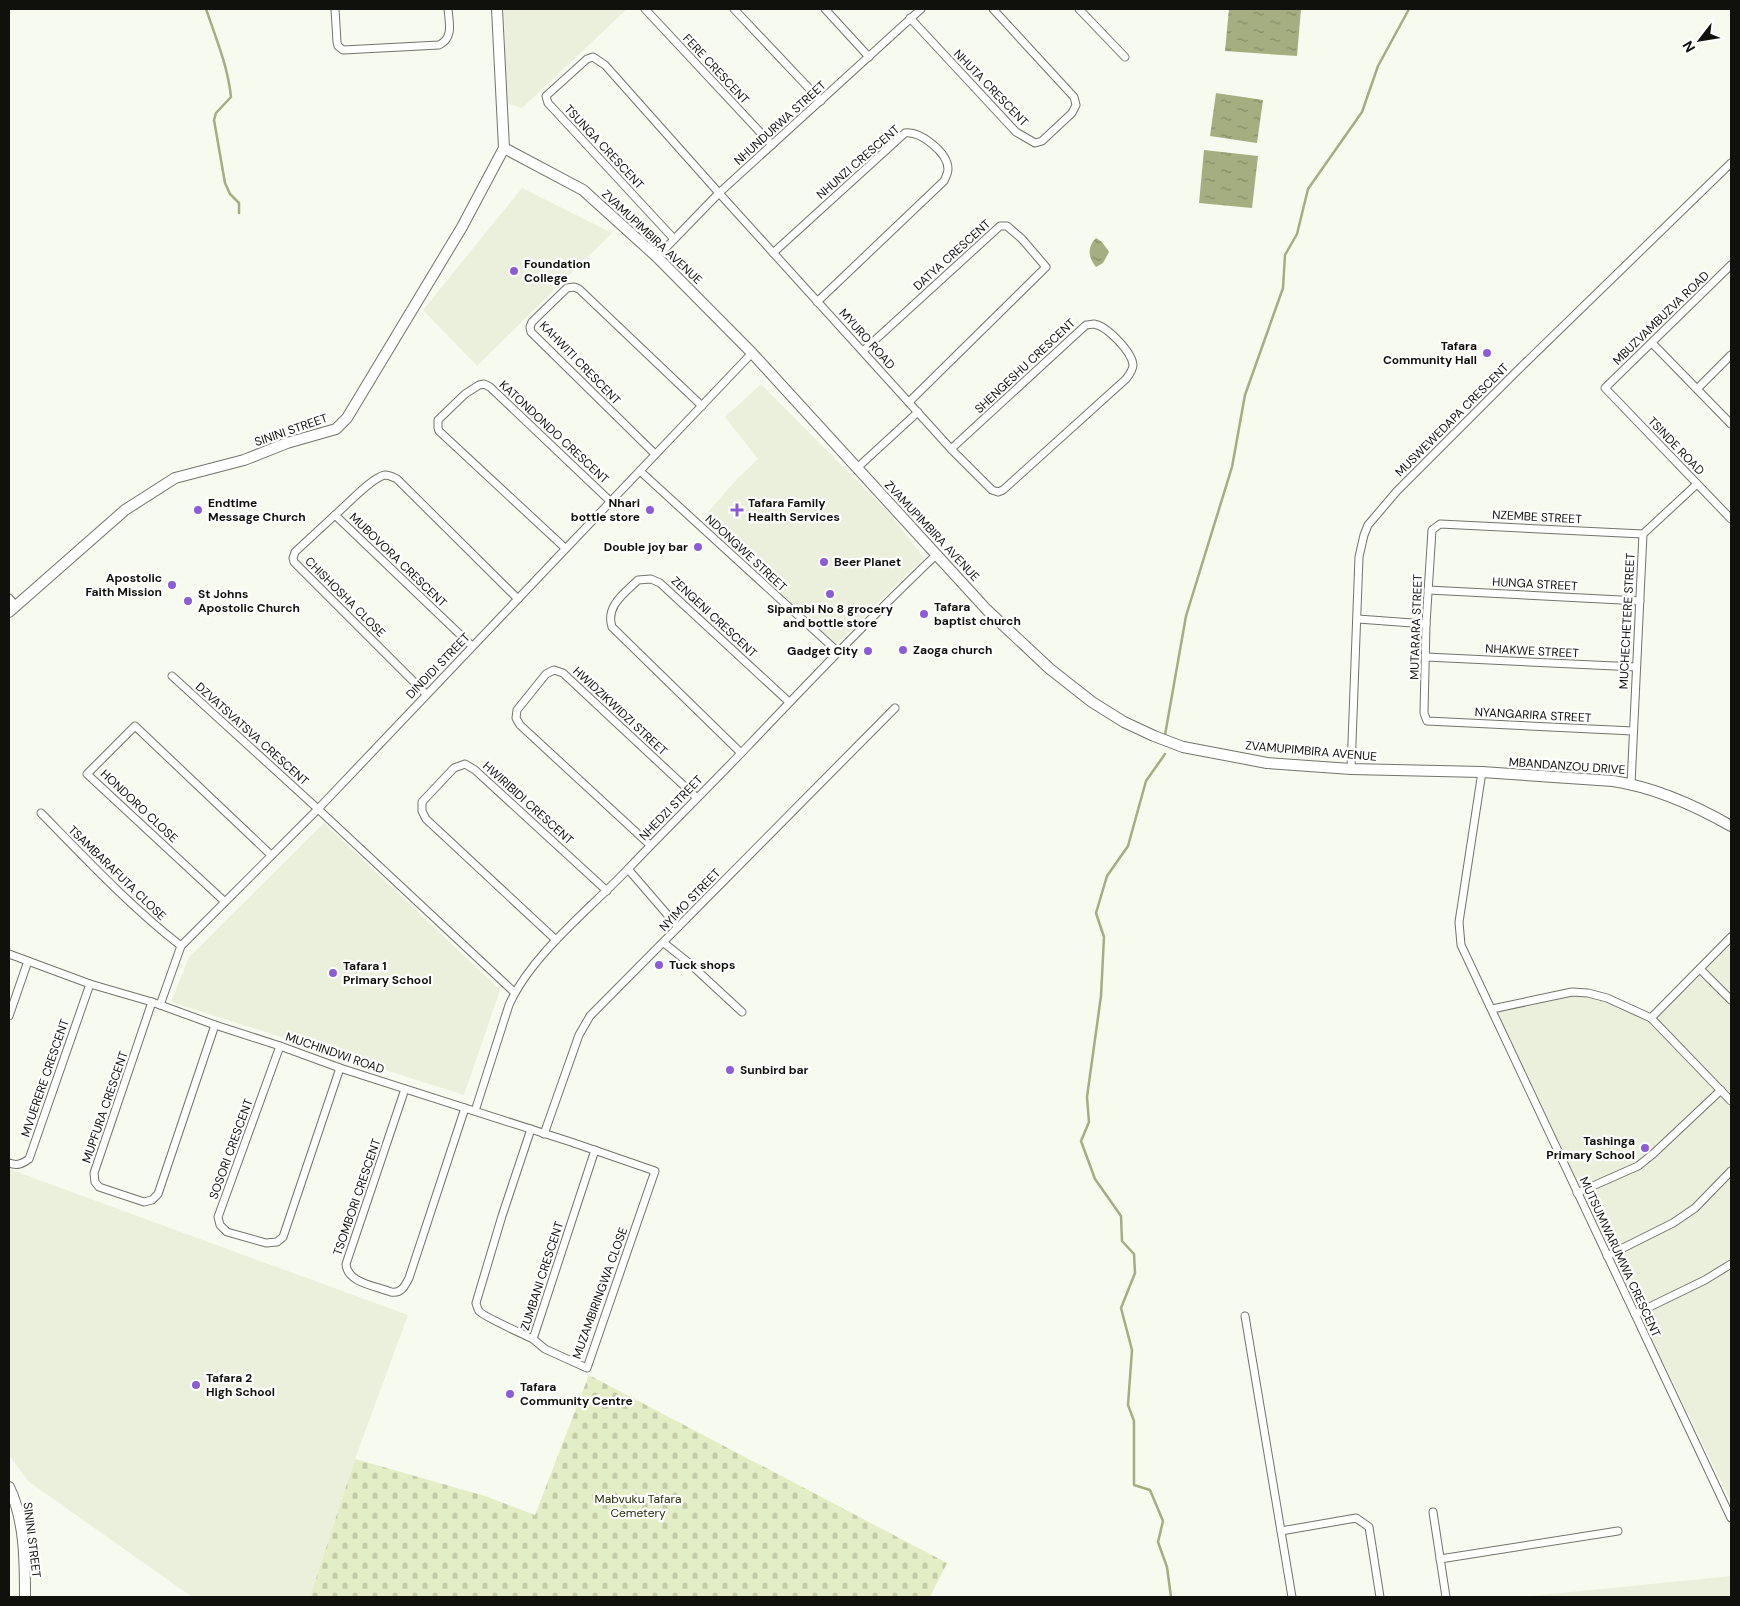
<svg xmlns="http://www.w3.org/2000/svg" width="1740" height="1606" font-family="'DM Sans',sans-serif">
<style>
.built{fill:#ebf0dd}
.cemetery{fill:url(#cemetery-stones)}
.water{fill:url(#water-ripples)}
.lines{fill:none;stroke-linecap:round;stroke-linejoin:round}
.stream{stroke:#a4ae80;stroke-width:2.5}
.street-casing{stroke:#71746a;stroke-width:9}
.secondary-casing{stroke:#71746a;stroke-width:12}
.street{stroke:#fff;stroke-width:7}
.secondary{stroke:#fff;stroke-width:10}
.poi-dot{fill:#8b5cd6;stroke:#fff;stroke-width:2}
.labels{text-anchor:middle;stroke-width:4.5;stroke-linejoin:round;paint-order:stroke}
.street-label{font-size:12px;fill:#10110d;stroke:#fff}
.poi-label{font-size:12px;font-weight:bold;fill:#10110d;stroke:#fff;text-anchor:start}
.park-label{font-size:12px;fill:#282f0a;stroke:#fff}
</style>
<defs>
<pattern id="cemetery-stones" width="16" height="16" patternUnits="userSpaceOnUse" patternTransform="scale(1.25)"><rect width="16" height="16" fill="#e4eec6"/><path d="M2 7V4a2 2 0 0 1 4 0v3zM10 15v-3a2 2 0 0 1 4 0v3z" fill="#c3cba9"/></pattern>
<pattern id="water-ripples" width="26" height="14" patternUnits="userSpaceOnUse" patternTransform="scale(1.25)"><rect width="26" height="14" fill="#a4ae80"/><path d="M2 4q2-2 4 0t4 0M15 11q2-2 4 0t4 0" fill="none" stroke="#848c67"/></pattern>
</defs>
<rect width="100%" height="100%" fill="#f7faee"/>
<!-- built -->
<g class="built">
<polygon points="504,9 627,9 522,108 506,103"/>
<polygon points="522,188 612,233 477,366 423,310"/>
<polygon points="761,384 891,515 924,558 833,647 743,563 702,519 736,480 758,459 725,417"/>
<polygon points="324,823 500,990 464,1095 171,1002 189,957"/>
<polygon points="1731,944 1731,1502 1490,1007 1588,992 1652,1016"/>
<polygon points="9,1169 408,1315 355,1459 310,1597 192,1597 28,1481 9,1455"/>
<polygon points="1731,1576 1731,1597 1521,1597"/>
</g>
<!-- cemetery -->
<polygon class="cemetery" points="589,1375 947,1563 930,1597 310,1597 355,1459 485,1496 535,1515"/>
<!-- water -->
<g class="water">
<polygon points="1229,9 1301,9 1297,56 1225,51"/>
<polygon points="1216,93 1263,100 1257,143 1210,136"/>
<polygon points="1204,150 1258,156 1252,208 1199,203"/>
<path d="M1096 238 1102 242 1109 252 1103 263 1096 267C1088 257 1087 247 1096 238Z"/>
</g>
<g class="lines">
<!-- stream -->
<g class="stream">
<path d="M206 9C216 38 228 67 231 97L216 113 214 120 225 183 230 194 239 203V213"/>
<polyline points="1165,735 1186,616 1232,467 1245,395 1283,288 1285,255 1297,234 1308,189 1362,112 1378,66 1409,9"/>
<polyline points="1165,754 1146,781 1128,846 1107,876 1096,913 1104,937 1101,996 1087,1097 1089,1122 1081,1141 1095,1179 1121,1216 1122,1241 1134,1254 1135,1273 1121,1308 1132,1350 1128,1405 1134,1421 1134,1485 1150,1490 1163,1521 1158,1542 1167,1567 1171,1597"/>
</g>
<!-- street casing -->
<g class="street-casing">
<g id="street">
<path d="M335 9 337 42 338 46 343 50 439 45C454 38 449 22 448 9"/>
<polyline points="645,9 772,145"/>
<polyline points="734,9 821,101"/>
<polyline points="825,9 869,57"/>
<polyline points="1079,9 1125,57"/>
<polyline points="910,18 1016,132 1035,143 1042,141 1072,113 1076,105 1074,97 993,9"/>
<path d="M674 239 548 103 546 96 587 59 593 57 605 65 719 193 951 449 992 490 998 492 1003 490 1126 379C1129 375 1133 370 1133 365 1132 352 1107 326 1094 324 1091 324 1088 325 1086 325L951 449"/>
<path d="M773 253 905 133C921 131 948 153 948 169 948 173 946 177 944 181L817 302"/>
<polyline points="657,257 719,193 921,9"/>
<polyline points="1731,265 1605,388 1731,519"/>
<polyline points="1652,343 1731,424"/>
<polyline points="863,351 1000,226 1007,226 1022,239 1046,267 909,402"/>
<polyline points="1698,388 1731,355"/>
<polyline points="655,454 531,332 530,327 532,322 567,288 574,287 579,289 702,406"/>
<polyline points="857,468 918,412"/>
<polyline points="640,471 838,652"/>
<polyline points="335,515 295,552 293,558 294,562 426,694"/>
<polyline points="565,548 439,431 438,428 438,420 465,394 479,385 484,384 490,387 610,501"/>
<polyline points="1428,590 1640,601"/>
<polyline points="9,598 16,606"/>
<polyline points="1358,619 1426,624"/>
<path d="M472 646 335 515C346 506 372 477 385 475 390 475 393 477 397 479L518 599"/>
<polyline points="1426,657 1636,667"/>
<polyline points="172,676 318,809 514,992"/>
<polyline points="1633,731 1427,721 1424,713 1426,624 1432,530 1440,524 1643,534"/>
<path d="M741 753 612 627C605 606 625 593 638 580L651 579 660 583 789 702"/>
<polyline points="1351,769 1359,557 1364,535 1368,525 1397,491 1517,371 1731,163"/>
<polyline points="1482,772 1459,922 1461,945 1731,1518"/>
<polyline points="1631,784 1643,534 1697,484"/>
<path d="M41 813C86 859 130 906 181 946"/>
<polyline points="650,845 520,725 516,718 517,710 546,674 554,670 563,673 696,797"/>
<polyline points="628,869 678,927"/>
<polyline points="224,901 87,774 135,726 271,855"/>
<polyline points="556,940 426,819 422,811 422,802 454,768 465,764 475,770 607,891"/>
<polyline points="664,943 689,963 742,1012"/>
<polyline points="9,954 90,984 152,1002 215,1025 280,1046 340,1068 571,1142 655,1171 587,1368 545,1349 533,1339"/>
<polyline points="1700,969 1731,1000"/>
<polyline points="152,1002 94,1173 95,1182 99,1187 144,1202 152,1200 158,1194 215,1025"/>
<polyline points="160,1005 181,946 318,809 752,353"/>
<polyline points="1492,1009 1572,992 1588,993 1607,998 1651,1018 1731,1101"/>
<polyline points="9,1016 28,961"/>
<polyline points="1651,1018 1731,937"/>
<polyline points="280,1046 218,1217 220,1225 227,1232 266,1243 277,1242 283,1237 340,1068"/>
<path d="M405 1089 346 1264C347 1283 376 1286 391 1292 401 1294 405 1286 409 1278L465 1108"/>
<path d="M475 1111 509 1005C531 955 590 909 628 869 667 828 708 788 747 747 809 682 871 617 936 555"/>
<path d="M531 1129 502 1216 476 1303C477 1306 477 1308 479 1311 482 1316 523 1334 533 1339L595 1150"/>
<polyline points="544,1134 579,1035 590,1016 895,708"/>
<path d="M9 1163C17 1166 22 1164 29 1159L90 984"/>
<polyline points="1577,1193 1638,1166 1653,1154 1721,1090"/>
<polyline points="1607,1256 1673,1223 1695,1208 1731,1171"/>
<polyline points="1635,1314 1705,1280 1731,1264"/>
<polyline points="1245,1316 1292,1597"/>
<polyline points="1433,1512 1446,1597"/>
<polyline points="1281,1531 1356,1518 1369,1527 1380,1597"/>
<polyline points="1440,1559 1618,1531"/>
</g>
</g>
<!-- secondary casing -->
<g class="secondary-casing">
<g id="secondary">
<polyline points="497,9 504,148"/>
<path d="M504 148 583 190 657 257 752 353 987 610 1050 669 1092 702 1124 722 1154 736 1183 747 1267 763 1351 769 1482 772 1613 781C1653 787 1696 806 1731 826"/>
<polyline points="9,612 125,510 175,478 244,460 287,443 336,429 347,418 462,227 504,148"/>
<path d="M9 1487C25 1520 25 1561 25 1597"/>
</g>
</g>
<!-- street -->
<use href="#street" class="street"/>
<!-- secondary -->
<use href="#secondary" class="secondary"/>
</g>
<!-- markers -->
<g class="poi-dot">
<circle cx="514" cy="271" r="5"/>
<circle cx="1487" cy="353" r="5"/>
<circle cx="198" cy="510" r="5"/>
<circle cx="650" cy="510" r="5"/>
<path d="M734.5 502.5h5v5h5v5h-5v5h-5v-5h-5v-5h5z"/>
<circle cx="698" cy="547" r="5"/>
<circle cx="824" cy="562" r="5"/>
<circle cx="172" cy="585" r="5"/>
<circle cx="830" cy="594" r="5"/>
<circle cx="188" cy="601" r="5"/>
<circle cx="924" cy="614" r="5"/>
<circle cx="903" cy="650" r="5"/>
<circle cx="868" cy="651" r="5"/>
<circle cx="659" cy="965" r="5"/>
<circle cx="333" cy="973" r="5"/>
<circle cx="730" cy="1070" r="5"/>
<circle cx="1645" cy="1148" r="5"/>
<circle cx="196" cy="1385" r="5"/>
<circle cx="510" cy="1394" r="5"/>
</g>
<g class="labels">
<!-- street labels -->
<g class="street-label">
<text transform="translate(716 69) rotate(47)" y="4">FERE CRESCENT</text>
<text transform="translate(991 88) rotate(46)" y="4">NHUTA CRESCENT</text>
<text transform="translate(780 123) rotate(-42)" y="4">NHUNDURWA STREET</text>
<text transform="translate(604 147) rotate(47)" y="4">TSUNGA CRESCENT</text>
<text transform="translate(858 162) rotate(-41)" y="4">NHUNZI CRESCENT</text>
<text transform="translate(652 237) rotate(43)" y="4">ZVAMUPIMBIRA AVENUE</text>
<text transform="translate(952 255) rotate(-42)" y="4">DATYA CRESCENT</text>
<text transform="translate(1661 318) rotate(-44)" y="4">MBUZVAMBUZVA ROAD</text>
<text transform="translate(867 339) rotate(48)" y="4">MYURO ROAD</text>
<text transform="translate(580 363) rotate(46)" y="4">KAHWITI CRESCENT</text>
<text transform="translate(1025 366) rotate(-43)" y="4">SHENGESHU CRESCENT</text>
<text transform="translate(1452 420) rotate(-45)" y="4">MUSWEWEDAPA CRESCENT</text>
<text transform="translate(291 430) rotate(-19)" y="4">SININI STREET</text>
<text transform="translate(554 432) rotate(43)" y="4">KATONDONDO CRESCENT</text>
<text transform="translate(1676 446) rotate(46)" y="4">TSINDE ROAD</text>
<text transform="translate(1537 517) rotate(3)" y="4">NZEMBE STREET</text>
<text transform="translate(932 531) rotate(47)" y="4">ZVAMUPIMBIRA AVENUE</text>
<text transform="translate(746 553) rotate(43)" y="4">NDONGWE STREET</text>
<text transform="translate(398 560) rotate(44)" y="4">MUBOVORA CRESCENT</text>
<text transform="translate(1535 584) rotate(3)" y="4">HUNGA STREET</text>
<text transform="translate(345 597) rotate(45)" y="4">CHISHOSHA CLOSE</text>
<text transform="translate(714 617) rotate(43)" y="4">ZENGENI CRESCENT</text>
<text transform="translate(1627 621) rotate(-87)" y="4">MUCHECHETERE STREET</text>
<text transform="translate(1416 627) rotate(-88)" y="4">MUTARARA STREET</text>
<text transform="translate(1532 651) rotate(3)" y="4">NHAKWE STREET</text>
<text transform="translate(438 666) rotate(-46)" y="4">DINDIDI STREET</text>
<text transform="translate(620 711) rotate(43)" y="4">HWIDZIKWIDZI STREET</text>
<text transform="translate(1533 715) rotate(3)" y="4">NYANGARIRA STREET</text>
<text transform="translate(252 734) rotate(42)" y="4">DZVATSVATSVA CRESCENT</text>
<text transform="translate(1311 751) rotate(5)" y="4">ZVAMUPIMBIRA AVENUE</text>
<text transform="translate(1567 766) rotate(4)" y="4">MBANDANZOU DRIVE</text>
<text transform="translate(528 803) rotate(42)" y="4">HWIRIBIDI CRESCENT</text>
<text transform="translate(139 806) rotate(43)" y="4">HONDORO CLOSE</text>
<text transform="translate(671 808) rotate(-46)" y="4">NHEDZI STREET</text>
<text transform="translate(117 873) rotate(44)" y="4">TSAMBARAFUTA CLOSE</text>
<text transform="translate(690 900) rotate(-46)" y="4">NYIMO STREET</text>
<text transform="translate(335 1053) rotate(19)" y="4">MUCHINDWI ROAD</text>
<text transform="translate(45 1078) rotate(-71)" y="4">MVUERERE CRESCENT</text>
<text transform="translate(105 1107) rotate(-71)" y="4">MUPFURA CRESCENT</text>
<text transform="translate(231 1149) rotate(-70)" y="4">SOSORI CRESCENT</text>
<text transform="translate(357 1197) rotate(-71)" y="4">TSOMBORI CRESCENT</text>
<text transform="translate(1620 1257) rotate(65)" y="4">MUTSUMWARUMWA CRESCENT</text>
<text transform="translate(542 1276) rotate(-72)" y="4">ZUMBANI CRESCENT</text>
<text transform="translate(600 1293) rotate(-70)" y="4">MUZAMBIRINGWA CLOSE</text>
<text transform="translate(32 1540) rotate(83)" y="4">SININI STREET</text>
</g>
<!-- poi labels -->
<g class="poi-label">
<text x="524" y="268">Foundation<tspan x="524" dy="14">College</tspan></text>
<text x="1477" y="350" text-anchor="end">Tafara<tspan x="1477" dy="14">Community Hall</tspan></text>
<text x="208" y="507">Endtime<tspan x="208" dy="14">Message Church</tspan></text>
<text x="640" y="507" text-anchor="end">Nhari<tspan x="640" dy="14">bottle store</tspan></text>
<text x="748" y="507">Tafara Family<tspan x="748" dy="14">Health Services</tspan></text>
<text x="688" y="551" text-anchor="end">Double joy bar</text>
<text x="834" y="566">Beer Planet</text>
<text x="162" y="582" text-anchor="end">Apostolic<tspan x="162" dy="14">Faith Mission</tspan></text>
<text x="198" y="598">St Johns<tspan x="198" dy="14">Apostolic Church</tspan></text>
<text x="934" y="611">Tafara<tspan x="934" dy="14">baptist church</tspan></text>
<text x="830" y="613" text-anchor="middle">Sipambi No 8 grocery<tspan x="830" dy="14">and bottle store</tspan></text>
<text x="913" y="654">Zaoga church</text>
<text x="858" y="655" text-anchor="end">Gadget City</text>
<text x="669" y="969">Tuck shops</text>
<text x="343" y="970">Tafara 1<tspan x="343" dy="14">Primary School</tspan></text>
<text x="740" y="1074">Sunbird bar</text>
<text x="1635" y="1145" text-anchor="end">Tashinga<tspan x="1635" dy="14">Primary School</tspan></text>
<text x="206" y="1382">Tafara 2<tspan x="206" dy="14">High School</tspan></text>
<text x="520" y="1391">Tafara<tspan x="520" dy="14">Community Centre</tspan></text>
</g>
<!-- park labels -->
<g class="park-label">
<text x="638" y="1503">Mabvuku Tafara<tspan x="638" dy="14">Cemetery</tspan></text>
</g>
</g>
<!-- border -->
<rect width="1740" height="1606" fill="none" stroke="#10110d" stroke-width="20"/>
<!-- north arrow -->
<g transform="translate(1700 40) rotate(239)" stroke="#ffffff" stroke-width="4" paint-order="stroke">
<path d="M0-4L9 19L0 12L-9 19Z" fill="#10110d"/>
<text y="-8" font-size="14" font-weight="bold" text-anchor="middle" fill="#10110d">N</text>
</g>
</svg>
